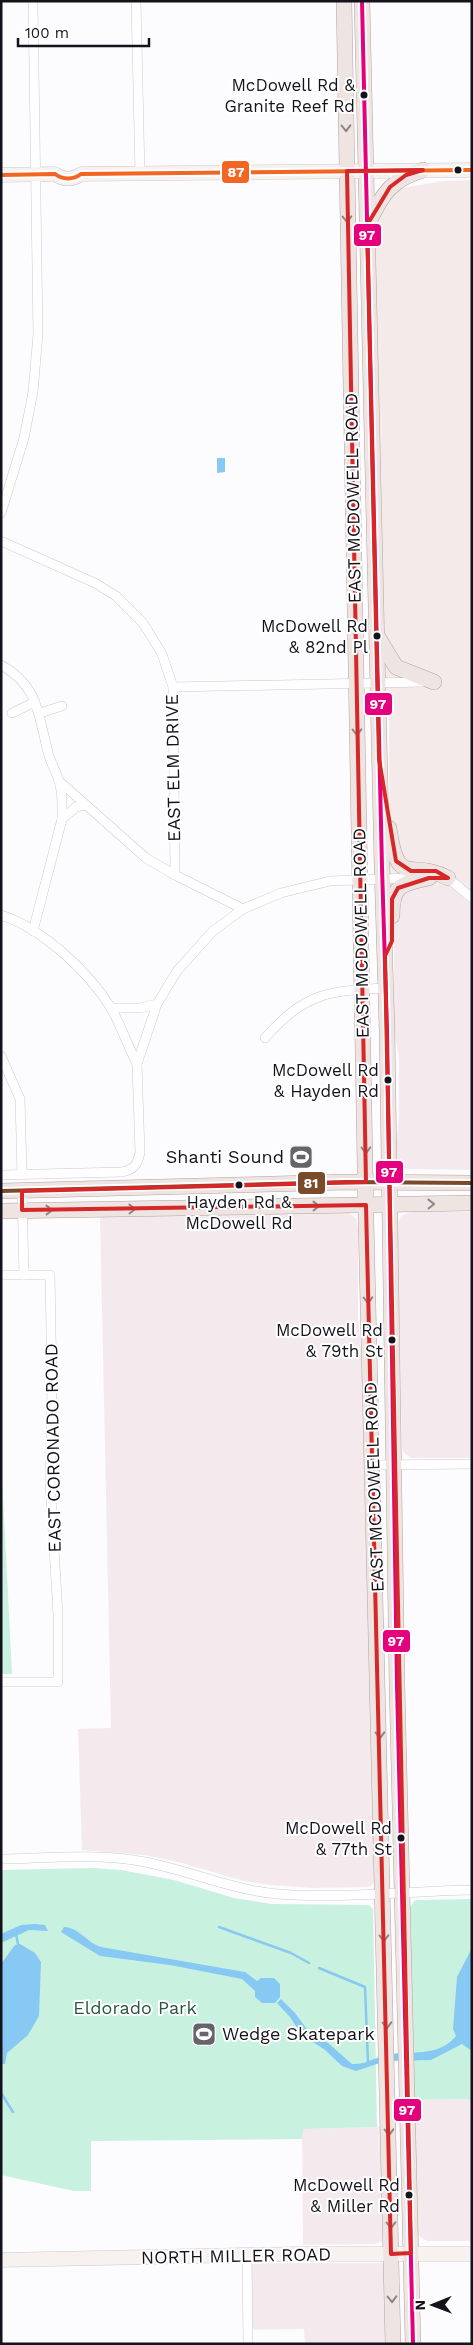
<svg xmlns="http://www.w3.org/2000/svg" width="473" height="2345" font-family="'Work Sans',sans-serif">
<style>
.commercial{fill:#f4eaed}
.industrial{fill:#f4eaea}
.green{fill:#c8f1df}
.water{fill:#88c9f3}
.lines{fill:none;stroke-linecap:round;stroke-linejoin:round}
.stream{stroke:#88c9f3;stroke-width:2.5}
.street-casing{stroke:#cbcad0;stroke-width:10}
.secondary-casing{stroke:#cbcad0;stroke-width:15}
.primary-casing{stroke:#b4a39f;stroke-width:16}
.street{stroke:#fffeff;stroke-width:9}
.secondary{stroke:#f7f2f0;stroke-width:14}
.primary{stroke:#eee4e2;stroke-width:15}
.bus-1-casing{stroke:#fff;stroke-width:8}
.bus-2-casing{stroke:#fff;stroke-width:8}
.bus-3-casing{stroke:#fff;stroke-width:8}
.bus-1{stroke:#e5007d;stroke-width:4}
.bus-2{stroke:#f26522;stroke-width:4}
.bus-3{stroke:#7a4b2a;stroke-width:4}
.oneway{stroke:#8c8688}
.marked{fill:none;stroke:#d62828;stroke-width:4;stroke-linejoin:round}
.bus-dot{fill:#14131b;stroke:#fff;stroke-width:2}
.labels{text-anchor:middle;stroke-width:4;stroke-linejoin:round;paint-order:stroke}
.bus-label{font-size:17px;fill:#14131b;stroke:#fff;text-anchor:end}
.street-label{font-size:18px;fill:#14131b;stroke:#fff}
.poi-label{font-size:18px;fill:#14131b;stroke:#fff;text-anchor:end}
.park-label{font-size:18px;fill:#295744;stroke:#fff}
.line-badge{stroke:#fff;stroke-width:2}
.badge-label{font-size:14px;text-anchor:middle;font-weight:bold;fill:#fff}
</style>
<rect width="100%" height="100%" fill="#fcfbfe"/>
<!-- commercial -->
<g class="commercial">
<polygon points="472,884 472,1170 406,1169 397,1163 396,1153 399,1117 399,1055 394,1034 394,901 390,885"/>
<polygon points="413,1211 472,1212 472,1458 411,1458 403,1452 402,1446 397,1224 401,1216"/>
<polygon points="347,1212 356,1218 358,1228 358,1319 361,1350 375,1869 373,1884 369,1887 312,1888 271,1885 244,1881 178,1862 144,1855 82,1850 78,1729 111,1728 100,1216"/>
<polygon points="472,2099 472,2241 427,2241 419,2236 418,2232 414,2100"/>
<polygon points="381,2127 382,2241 375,2244 303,2245 302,2129"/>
<polygon points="243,2263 384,2263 386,2344 305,2344 304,2329 243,2330"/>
</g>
<!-- industrial -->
<polygon class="industrial" points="472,180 472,884 390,885 389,708 384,674 375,234 379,213 397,189 443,181"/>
<!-- green -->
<g class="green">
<polygon points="1,1282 2,1478 12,1674 1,1674"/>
<polygon points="92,1868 121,1870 174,1880 234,1898 272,1904 369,1905 373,1909 377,2127 303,2129 302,2139 91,2141 91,2191 74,2191 1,2175 1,1870"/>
<polygon points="472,1899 472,2099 414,2100 410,1908 414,1901 418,1900"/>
</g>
<!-- water -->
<g class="water">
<polygon points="217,458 225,458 225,472 217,473"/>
<polygon points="35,1924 45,1925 48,1931 29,1930 1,1943 1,1934 21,1925"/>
<path d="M64 1927C80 1928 86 1942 101 1947L245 1972 257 1981 261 1978H274L280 1984V1997L275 2003H262L255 1997V1991L242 1979 170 1965 100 1956 61 1932Z"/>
<polygon points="20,1944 35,1953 41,1962 39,2016 28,2035 7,2053 5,2064 1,2064 1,1964 15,1945"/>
<path d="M472 1948V2051L462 2044 431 2060 386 2061 356 2071 342 2066 325 2050 301 2034 290 2017 277 2003 281 1999 295 2013 309 2032 328 2043 352 2064C365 2065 374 2058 386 2055 411 2049 437 2059 456 2036L453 2029 457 1977Z"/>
</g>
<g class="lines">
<!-- stream -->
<g class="stream">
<polyline points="219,1927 291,1953 309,1963"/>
<polyline points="16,1934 18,1944"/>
<polyline points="319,1968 365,1987 368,2063"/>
<polyline points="1,2093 13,2112"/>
</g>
<!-- street casing -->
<g class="street-casing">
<g id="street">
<polyline points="136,1 140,174"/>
<polyline points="1,513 24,438 33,392 38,334 33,1"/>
<polyline points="1,541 95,583 116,596 143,623 162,654 173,687 175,875"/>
<path d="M1 665C39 686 38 715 48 752 50 762 56 771 59 781 63 793 62 806 62 819L33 931"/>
<polyline points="173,687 423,682"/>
<polyline points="12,713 35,702"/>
<polyline points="40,713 62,706"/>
<polyline points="59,781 146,858 175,875 243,909 281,893 330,881 412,878"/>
<polyline points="62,819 76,807 85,805"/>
<polyline points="445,878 448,878 472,898"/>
<path d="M1 915C42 928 89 972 111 1008 121 1026 128 1046 137 1064"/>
<polyline points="111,1008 140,1008 157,1004"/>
<path d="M265 1038C306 992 328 991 386 988"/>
<polyline points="1,1056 20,1099 22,1174"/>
<path d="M1 1175 122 1172C135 1169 137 1165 140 1153L137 1064 157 1004 177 971 213 931 243 909"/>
<polyline points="22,1191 24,1275"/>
<polyline points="1,1275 50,1275 52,1386 50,1481 58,1615 58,1682 1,1682"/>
<polyline points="373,1465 472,1464"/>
<path d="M1 1859C49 1858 99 1853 145 1862 191 1871 232 1890 278 1894 342 1899 408 1891 472 1890"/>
<polyline points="247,2256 248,2344"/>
</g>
</g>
<!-- secondary casing -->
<g class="secondary-casing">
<g id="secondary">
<path d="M1 175 55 174C63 180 73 180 81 174L472 170"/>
<polyline points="1,2260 299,2254 472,2254"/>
</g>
</g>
<!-- primary casing -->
<g class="primary-casing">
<g id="primary">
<polyline points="344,1 366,1221 393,2344"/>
<polyline points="362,1 382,867 387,1030 397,1685 413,2344"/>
<path d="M369 222C382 194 392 179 423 170"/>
<polyline points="378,637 396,667 434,682"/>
<path d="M389 828C398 890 410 858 448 878"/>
<path d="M392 916C392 885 401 884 429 878"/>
<polyline points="1,1191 348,1182 472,1183"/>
<polyline points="1,1211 472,1203"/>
</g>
</g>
<!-- street -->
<use href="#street" class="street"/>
<!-- secondary -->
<use href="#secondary" class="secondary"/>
<!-- primary -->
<use href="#primary" class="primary"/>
<!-- bus-1 casing -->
<g class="bus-1-casing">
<polyline id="bus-1" points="362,1 382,867 387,1030 397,1685 413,2344"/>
</g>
<!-- bus-2 casing -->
<g class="bus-2-casing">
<path id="bus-2" d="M1 175 55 174C63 180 73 180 81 174L472 170"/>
</g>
<!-- bus-3 casing -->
<g class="bus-3-casing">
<polyline id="bus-3" points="1,1191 348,1182 472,1183"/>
</g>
<!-- bus-1 -->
<use href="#bus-1" class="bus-1"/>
<!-- bus-2 -->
<use href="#bus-2" class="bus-2"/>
<!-- bus-3 -->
<use href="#bus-3" class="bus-3"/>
</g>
<!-- one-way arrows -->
<defs><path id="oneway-chevron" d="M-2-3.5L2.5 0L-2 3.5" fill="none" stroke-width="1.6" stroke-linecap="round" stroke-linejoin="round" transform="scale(1.25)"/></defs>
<g class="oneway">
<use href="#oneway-chevron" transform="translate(346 128) rotate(89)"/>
<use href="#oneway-chevron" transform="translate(347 219) rotate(89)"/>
<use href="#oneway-chevron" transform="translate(357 732) rotate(89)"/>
<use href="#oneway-chevron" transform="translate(366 1150) rotate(89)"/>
<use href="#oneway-chevron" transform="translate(431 1204) rotate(-1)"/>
<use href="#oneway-chevron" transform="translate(316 1206) rotate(-1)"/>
<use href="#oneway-chevron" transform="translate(132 1209) rotate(-1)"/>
<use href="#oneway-chevron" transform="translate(49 1210) rotate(-1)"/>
<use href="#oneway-chevron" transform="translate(368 1300) rotate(88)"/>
<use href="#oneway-chevron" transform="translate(380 1735) rotate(89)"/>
<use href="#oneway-chevron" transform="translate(384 1938) rotate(89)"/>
<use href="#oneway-chevron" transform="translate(387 2025) rotate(88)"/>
<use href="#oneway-chevron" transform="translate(389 2132) rotate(89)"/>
<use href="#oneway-chevron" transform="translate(391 2225) rotate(89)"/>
<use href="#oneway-chevron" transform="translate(392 2299) rotate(89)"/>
</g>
<!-- marked area -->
<path class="marked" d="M423 170 406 175 390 187 367 225 379 759 396 861 411 871H436L448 878H429L398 888 392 899V941L385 956 411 2253 391 2254 366 1205 22 1210V1191L366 1182 347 171Z"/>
<!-- icons -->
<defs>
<g id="stadium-square" transform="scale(1.25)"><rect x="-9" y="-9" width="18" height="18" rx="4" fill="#65646a" stroke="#fff"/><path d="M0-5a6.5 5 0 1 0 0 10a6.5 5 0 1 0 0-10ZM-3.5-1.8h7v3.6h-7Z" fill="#fff"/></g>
</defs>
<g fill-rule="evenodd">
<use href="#stadium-square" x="301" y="1157"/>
<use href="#stadium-square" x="204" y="2034"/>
</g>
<!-- markers -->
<g class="bus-dot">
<circle cx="364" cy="95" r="4.5"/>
<circle cx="458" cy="170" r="4.5"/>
<circle cx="377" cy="636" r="4.5"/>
<circle cx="388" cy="1080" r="4.5"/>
<circle cx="239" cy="1185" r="4.5"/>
<circle cx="392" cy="1340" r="4.5"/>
<circle cx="401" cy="1838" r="4.5"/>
<circle cx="409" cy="2195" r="4.5"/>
</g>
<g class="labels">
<!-- bus labels -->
<g class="bus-label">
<text x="355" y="91">McDowell Rd &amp;<tspan x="355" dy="21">Granite Reef Rd</tspan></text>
<text x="368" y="632">McDowell Rd<tspan x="368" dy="21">&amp; 82nd Pl</tspan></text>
<text x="379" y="1076">McDowell Rd<tspan x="379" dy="21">&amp; Hayden Rd</tspan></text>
<text x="239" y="1208" text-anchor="middle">Hayden Rd &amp;<tspan x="239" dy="21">McDowell Rd</tspan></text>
<text x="383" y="1336">McDowell Rd<tspan x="383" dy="21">&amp; 79th St</tspan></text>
<text x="392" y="1834">McDowell Rd<tspan x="392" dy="21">&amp; 77th St</tspan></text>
<text x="400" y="2191">McDowell Rd<tspan x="400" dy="21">&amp; Miller Rd</tspan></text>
</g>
<!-- street labels -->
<g class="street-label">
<text transform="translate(353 498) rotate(-91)" y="6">EAST MCDOWELL ROAD</text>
<text transform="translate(173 768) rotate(-91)" y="6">EAST ELM DRIVE</text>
<text transform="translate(361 933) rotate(-91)" y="6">EAST MCDOWELL ROAD</text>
<text transform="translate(53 1448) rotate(-91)" y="6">EAST CORONADO ROAD</text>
<text transform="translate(374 1487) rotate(-92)" y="6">EAST MCDOWELL ROAD</text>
<text transform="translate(236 2256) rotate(-1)" y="6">NORTH MILLER ROAD</text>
</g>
<!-- poi labels -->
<g class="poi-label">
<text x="284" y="1163">Shanti Sound</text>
<text x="222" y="2040" text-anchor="start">Wedge Skatepark</text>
</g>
<!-- park labels -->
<g class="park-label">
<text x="135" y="2014">Eldorado Park</text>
</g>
</g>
<g class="line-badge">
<rect x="221" y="160" width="29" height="24" rx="5" fill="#f26522"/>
<rect x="353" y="223" width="29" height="24" rx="5" fill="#e5007d"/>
<rect x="364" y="692" width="29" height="24" rx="5" fill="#e5007d"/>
<rect x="375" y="1160" width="29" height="24" rx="5" fill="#e5007d"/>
<rect x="297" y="1171" width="29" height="24" rx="5" fill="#7a4b2a"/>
<rect x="382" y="1629" width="29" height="24" rx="5" fill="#e5007d"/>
<rect x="393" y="2098" width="29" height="24" rx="5" fill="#e5007d"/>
</g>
<g class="badge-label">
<text x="236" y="177">87</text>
<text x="367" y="240">97</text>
<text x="378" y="709">97</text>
<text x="389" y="1177">97</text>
<text x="311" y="1188">81</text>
<text x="396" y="1646">97</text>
<text x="407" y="2115">97</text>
</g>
<!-- border -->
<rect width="473" height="2345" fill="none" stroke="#14131b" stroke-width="5"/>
<!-- north arrow -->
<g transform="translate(433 2305) rotate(269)" stroke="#ffffff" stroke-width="4" paint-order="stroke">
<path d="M0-4L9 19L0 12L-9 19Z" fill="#14131b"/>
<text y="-8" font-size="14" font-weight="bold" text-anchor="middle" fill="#14131b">N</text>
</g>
<!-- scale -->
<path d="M18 38v8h131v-8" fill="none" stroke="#14131b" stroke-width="2.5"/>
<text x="25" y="38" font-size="15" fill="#14131b" stroke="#ffffff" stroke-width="4" paint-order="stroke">100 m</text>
</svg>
